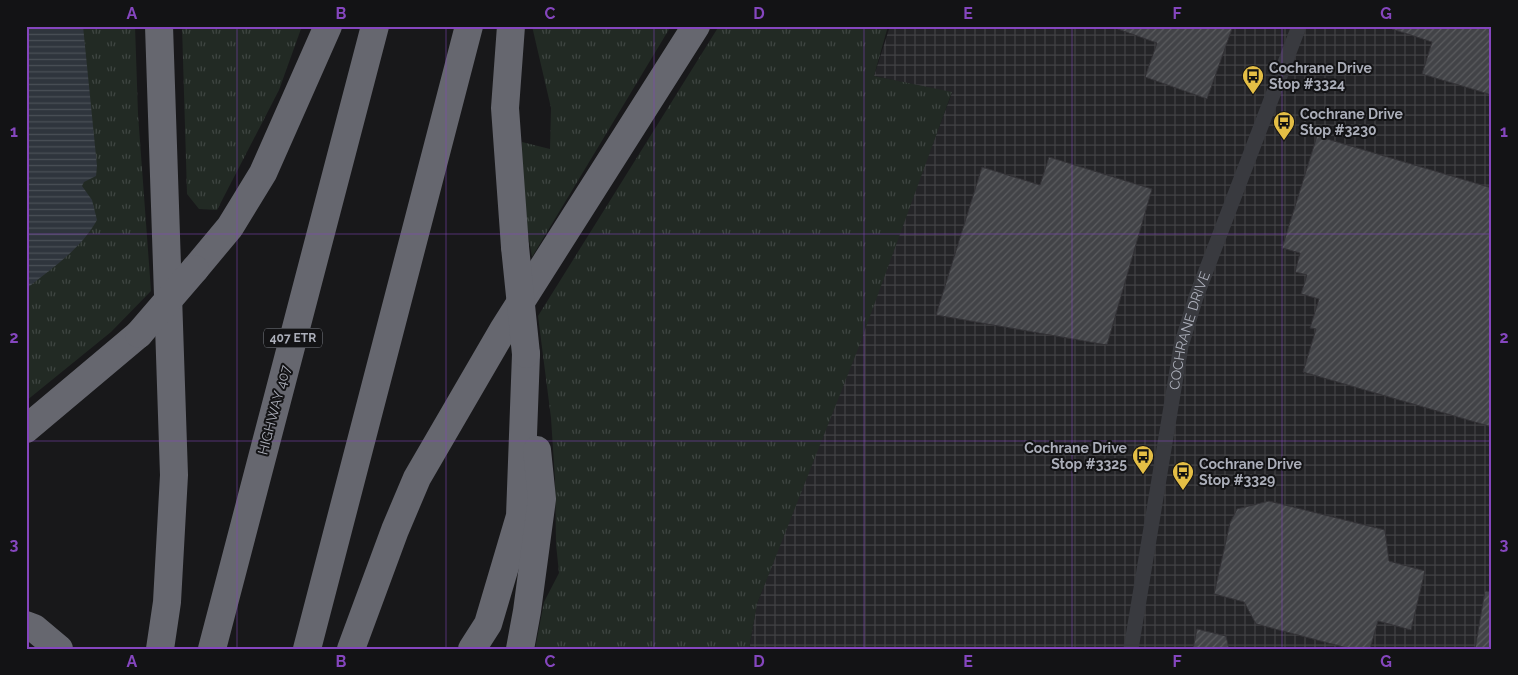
<svg xmlns="http://www.w3.org/2000/svg" width="1518" height="675" font-family="Raleway,sans-serif">
<style>
.industrial{fill:url(#industrial-grid)}
.grass{fill:url(#grass-tufts)}
.water{fill:url(#water-rules)}
.building{fill:url(#building-hatch);stroke:#333236}
.lines{fill:none;stroke-linecap:round;stroke-linejoin:round}
.minor{stroke:#393a3f;stroke-width:15}
.motorway{stroke:#66676f;stroke-width:28}
.motorway-bridge{stroke:#66676f;stroke-width:28}
.grid{fill:none;stroke:#8546be;stroke-width:1;stroke-opacity:0.55}
.labels{text-anchor:middle;stroke-width:4;stroke-linejoin:round;paint-order:stroke}
.shield{fill:#131315;stroke:#7d8088;stroke-width:1}
.shield-label{font-size:12px;font-weight:bold;fill:#abaeb9}
.poi-label{font-size:14px;font-weight:bold;fill:#abaeb9;stroke:#131315;text-anchor:start}
.street-label{font-size:14px;fill:#abaeb9;stroke:#131315}
.neatline{fill:none;stroke:#8546be;stroke-width:2}
.grid-label{font-size:16px;text-anchor:middle;font-weight:bold;fill:#8546be}
</style>
<defs>
<pattern id="industrial-grid" width="8" height="8" patternUnits="userSpaceOnUse" patternTransform="scale(1.25)"><rect width="8" height="8" fill="#242427"/><path d="M0 4h8M4 0v8" fill="none" stroke="#414144"/></pattern>
<pattern id="grass-tufts" width="24" height="20" patternUnits="userSpaceOnUse" patternTransform="scale(1.25)"><rect width="24" height="20" fill="#222a24"/><path d="M3 7l-1-3M5 7V3M7 7l1-3M15 17l-1-3M17 17v-4M19 17l1-3" fill="none" stroke="#3f4642"/></pattern>
<pattern id="water-rules" width="6" height="5" patternUnits="userSpaceOnUse" patternTransform="scale(1.25)"><rect width="6" height="5" fill="#2f353d"/><path d="M0 2.5h6" fill="none" stroke="#4a5057"/></pattern>
<pattern id="building-hatch" width="6" height="6" patternUnits="userSpaceOnUse" patternTransform="scale(1.25)"><rect width="6" height="6" fill="#424347"/><path d="M-1 1l2-2M0 6l6-6M5 7l2-2" fill="none" stroke="#5b5c5f"/></pattern>
</defs>
<rect width="100%" height="100%" fill="#18181a"/>
<!-- industrial -->
<polygon class="industrial" points="890,26 1492,26 1492,649 749,649 757,604 952,93 874,76"/>
<!-- grass -->
<g class="grass">
<polygon points="26,26 135,26 138,114 151,291 111,332 26,401"/>
<polygon points="182,26 302,26 279,90 217,210 199,209 187,194"/>
<polygon points="532,26 671,26 532,257 523,206 522,142 550,149 551,108"/>
<polygon points="719,26 888,26 874,76 952,92 858,349 757,604 749,649 535,649 544,602 559,573 556,544 555,480 551,418 538,316"/>
</g>
<!-- water -->
<path class="water" d="M26 26H83L97 166 96 176 84 182 82 186 92 200 97 220C81 249 51 269 26 289Z"/>
<!-- building -->
<g class="building">
<polygon points="1116,26 1233,26 1207,99 1145,77 1157,43 1115,28"/>
<polygon points="1392,26 1492,26 1492,95 1422,74 1432,42 1392,29"/>
<polygon points="1317,136 1492,188 1492,427 1303,372 1316,329 1310,328 1319,299 1301,294 1307,275 1295,272 1300,253 1282,248"/>
<polygon points="1049,157 1152,189 1107,345 936,315 982,167 1040,185"/>
<polygon points="1269,501 1385,530 1389,561 1425,571 1411,630 1378,621 1370,649 1351,649 1256,624 1244,602 1214,594 1230,523 1237,509"/>
<polygon points="1485,591 1492,592 1492,649 1475,649"/>
<polygon points="1197,629 1226,636 1229,649 1193,649"/>
</g>
<g class="lines">
<!-- minor -->
<path class="minor" id="s1" d="M1131 649 1181 346 1196 297 1299 26"/>
<!-- motorway -->
<g class="motorway">
<polyline points="159,26 174,475 167,602 160,649"/>
<polyline points="511,26 505,108 515,247"/>
<polyline points="195,269 230,227 263,173 328,26"/>
<polyline points="26,429 139,334"/>
<polyline points="26,625 34,628 59,649"/>
<polyline points="212,649 375,26"/>
<polyline points="307,649 469,26"/>
<polyline points="351,649 395,530 417,478 503,330 696,26"/>
<polyline points="472,649 488,624 520,516 526,354"/>
<polyline points="520,649 527,611 542,499 537,450"/>
</g>
<!-- motorway-bridge -->
<g class="motorway-bridge">
<polyline points="515,247 526,354"/>
<polyline points="139,334 195,269"/>
</g>
</g>
<!-- grid -->
<path class="grid" d="M237 26V649M446 26V649M654 26V649M864 26V649M1072 26V649M1282 26V649M26 234H1492M26 441H1492"/>
<!-- icons -->
<defs>
<g id="bus-pin" transform="scale(1.125)"><path d="M0 17L-7.5 6A9.5 9.5 0 1 1 7.5 6Z" fill="#e4be45" stroke="#131315"/><path d="M-5-6H5V4H4V6H2V4H-2V6H-4V4H-5ZM-3.5-4V0h7V-4ZM-3.5 1.2v1.5H-2V1.2ZM2 1.2v1.5H3.5V1.2Z" fill="#111"/></g>
</defs>
<g fill-rule="evenodd">
<use href="#bus-pin" x="1253" y="76"/>
<use href="#bus-pin" x="1284" y="122"/>
<use href="#bus-pin" x="1143" y="456"/>
<use href="#bus-pin" x="1183" y="472"/>
</g>
<g class="labels">
<!-- shield labels -->
<rect class="shield" x="264" y="328.5" width="58" height="19" rx="4"/>
<g class="shield-label">
<text x="293" y="342">407 ETR</text>
</g>
<!-- poi labels -->
<g class="poi-label">
<text x="1269" y="73">Cochrane Drive<tspan x="1269" dy="16">Stop #3324</tspan></text>
<text x="1300" y="119">Cochrane Drive<tspan x="1300" dy="16">Stop #3230</tspan></text>
<text x="1127" y="453" text-anchor="end">Cochrane Drive<tspan x="1127" dy="16">Stop #3325</tspan></text>
<text x="1199" y="469">Cochrane Drive<tspan x="1199" dy="16">Stop #3329</tspan></text>
</g>
<!-- street labels -->
<g class="street-label">
<text dy="5" stroke="none"><textPath href="#s1" startOffset="324">COCHRANE DRIVE</textPath></text>
<text transform="translate(274 410) rotate(-75)" y="5">HIGHWAY 407</text>
</g>
</g>
<!-- border -->
<rect width="1518" height="675" fill="none" stroke="#131315" stroke-width="55"/>
<rect x="28" y="28" width="1462" height="620" class="neatline"/>
<g class="grid-label">
<text x="132" y="19">A</text>
<text x="341" y="19">B</text>
<text x="550" y="19">C</text>
<text x="759" y="19">D</text>
<text x="968" y="19">E</text>
<text x="1177" y="19">F</text>
<text x="1386" y="19">G</text>
<text x="14" y="137">1</text>
<text x="1504" y="137">1</text>
<text x="14" y="343">2</text>
<text x="1504" y="343">2</text>
<text x="14" y="550">3</text>
<text x="1504" y="550">3</text>
<text x="132" y="667">A</text>
<text x="341" y="667">B</text>
<text x="550" y="667">C</text>
<text x="759" y="667">D</text>
<text x="968" y="667">E</text>
<text x="1177" y="667">F</text>
<text x="1386" y="667">G</text>
</g>
</svg>
